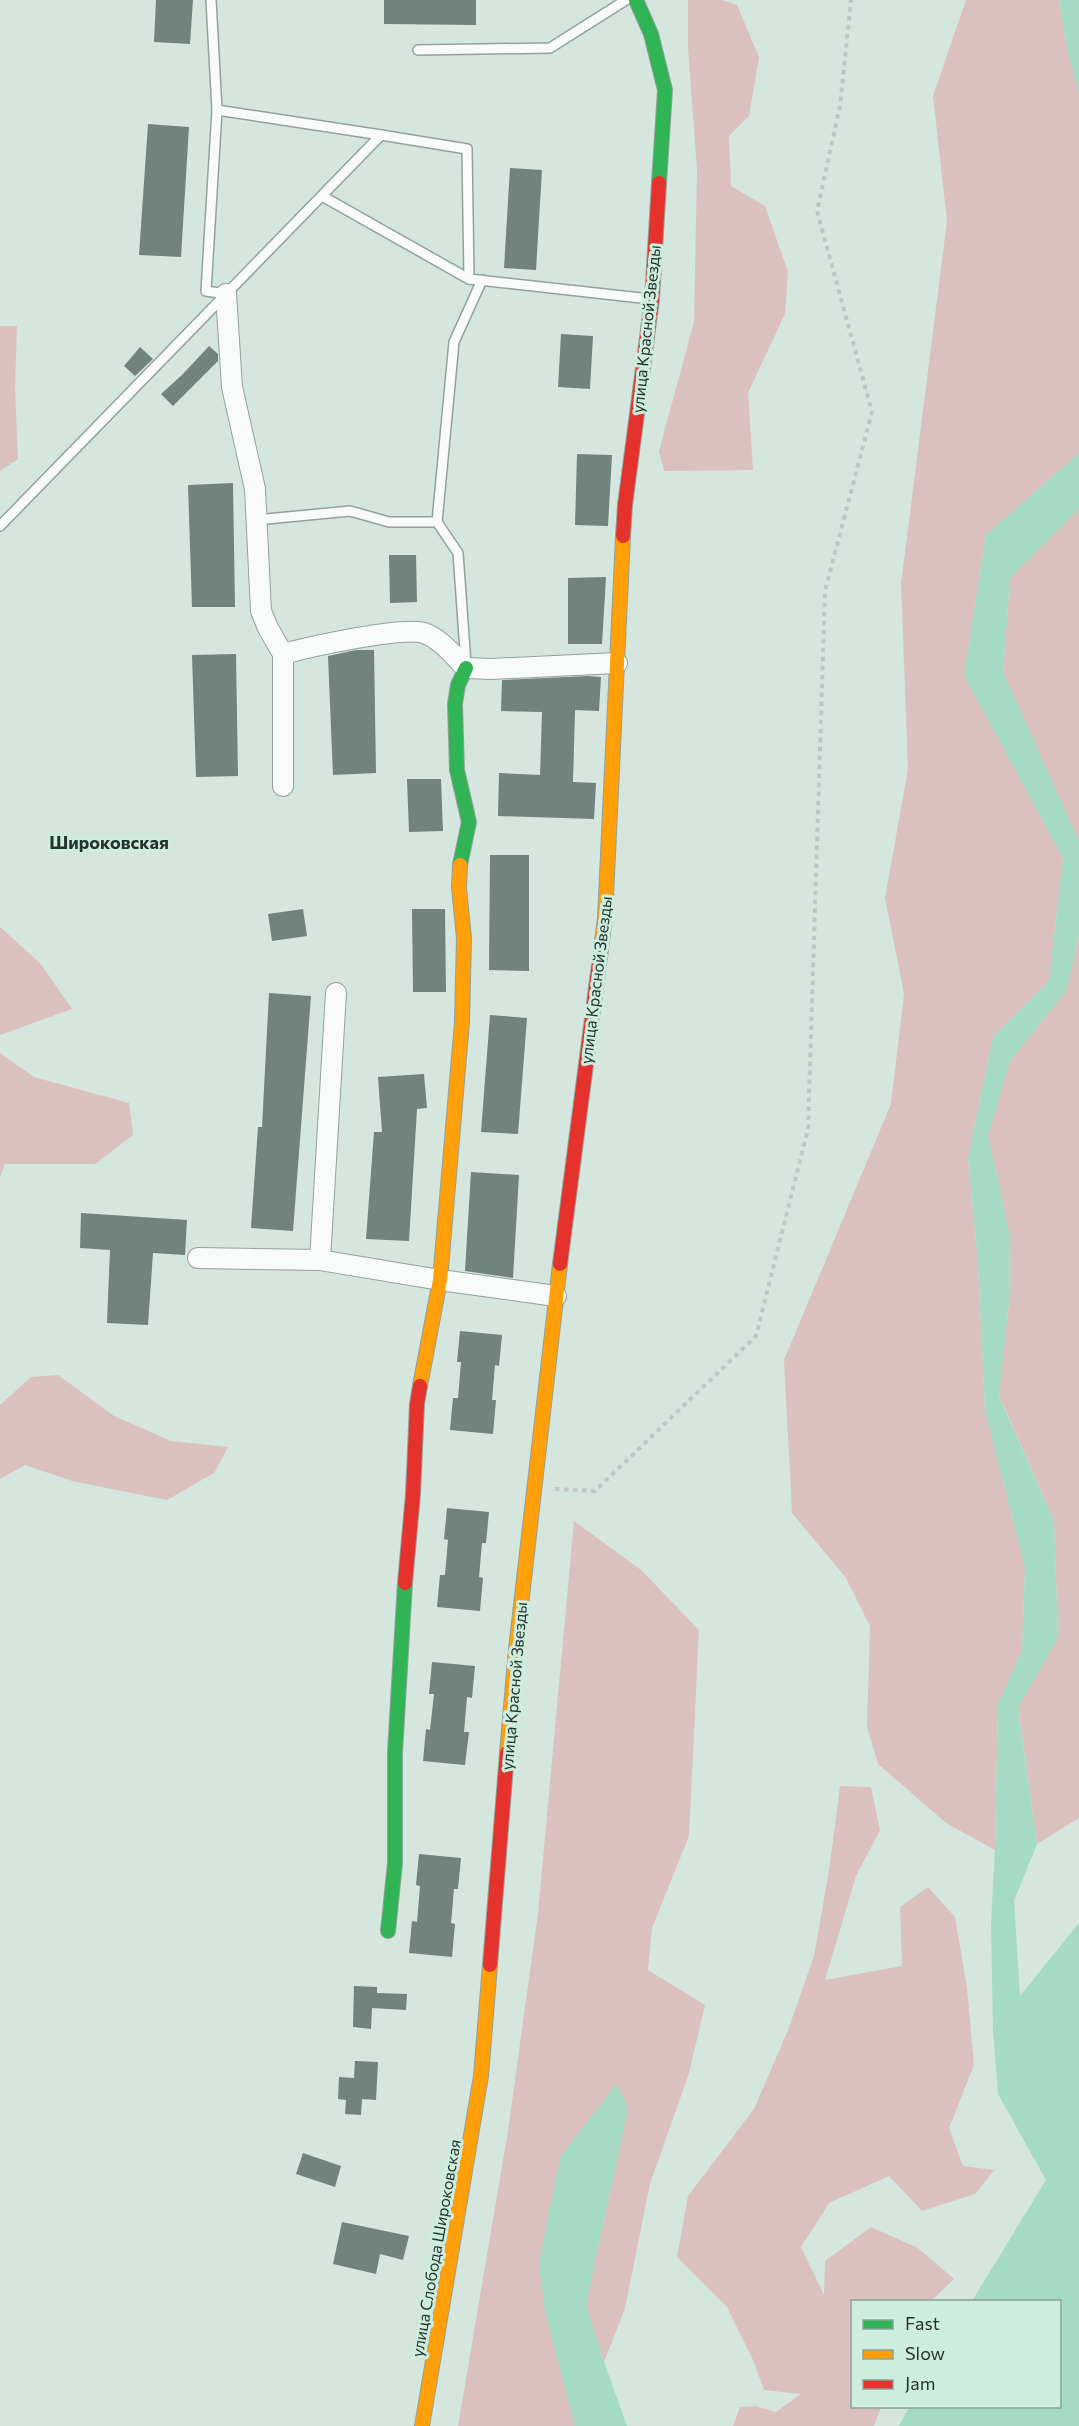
<svg xmlns="http://www.w3.org/2000/svg" width="1079" height="2426" font-family="Commissioner,sans-serif">
<style>
.green{fill:#dbc0c0}
.water{fill:#a5dac5}
.building{fill:#70837c}
.lines{fill:none;stroke-linecap:round;stroke-linejoin:round}
.lane-casing{stroke:#93a19b;stroke-width:12}
.street-casing{stroke:#93a19b;stroke-width:22}
.fast-casing{stroke:#93a19b;stroke-width:16}
.slow-casing{stroke:#93a19b;stroke-width:16}
.jam-casing{stroke:#93a19b;stroke-width:16}
.path{stroke:#c0c6c3;stroke-width:4;stroke-dasharray:4.5 4.5;stroke-linecap:butt}
.lane{stroke:#f9fbfa;stroke-width:9}
.street{stroke:#f9fbfa;stroke-width:20}
.fast{stroke:#30b455;stroke-width:14}
.slow{stroke:#ff9f0a;stroke-width:14}
.jam{stroke:#e5322d;stroke-width:14}
.labels{text-anchor:middle;stroke-width:6;stroke-linejoin:round;paint-order:stroke}
.street-label{font-size:16px;fill:#26322d;stroke:#cdeddf}
.neighbourhood-label{font-size:18px;font-weight:bold;fill:#26322d;stroke:#cdeddf}
</style>
<rect width="100%" height="100%" fill="#d4e6de"/>
<!-- green -->
<g class="green">
<polygon points="688,0 722,0 737,5 759,57 749,116 729,136 731,186 765,206 788,272 785,314 748,393 753,470 664,471 659,451 694,322 697,171 688,47"/>
<polygon points="966,0 1059,0 1067,48 1079,93 1079,453 986,535 964,675 1063,858 1049,981 993,1037 968,1158 978,1262 985,1411 1025,1567 1022,1651 998,1704 995,1850 946,1823 878,1764 867,1727 870,1626 846,1578 792,1513 784,1360 891,1104 904,994 885,898 908,769 901,584 947,221 933,96"/>
<polygon points="0,326 17,326 15,388 18,459 0,471"/>
<polygon points="1079,509 1079,842 1003,672 1010,578"/>
<polygon points="0,927 40,963 72,1009 0,1035"/>
<polygon points="1079,935 1079,1818 1037,1844 1018,1707 1058,1638 1054,1521 999,1395 1009,1302 1010,1236 988,1136 1010,1061 1066,991"/>
<polygon points="0,1053 34,1077 129,1103 133,1135 95,1164 5,1164 0,1177"/>
<polygon points="58,1375 114,1416 171,1441 228,1447 214,1473 167,1500 72,1481 25,1465 0,1479 0,1405 31,1377"/>
<polygon points="574,1521 641,1570 699,1630 689,1836 652,1928 648,1970 705,2005 689,2073 650,2184 625,2309 604,2362 586,2304 628,2108 564,2381 575,2426 458,2426 508,2131 538,1913"/>
<polygon points="840,1786 871,1787 880,1830 856,1876 825,1980 902,1966 900,1907 928,1887 955,1917 967,1988 974,2065 949,2128 963,2166 994,2170 975,2194 922,2211 889,2176 829,2203 801,2247 824,2295 825,2261 871,2227 918,2248 954,2279 931,2301 852,2302 852,2406 881,2407 874,2426 733,2426 740,2407 756,2406 776,2412 801,2394 764,2390 753,2360 727,2307 677,2257 688,2196 754,2109 788,2030 814,1956 829,1871"/>
</g>
<!-- water -->
<g class="water">
<polygon points="1059,0 1079,0 1079,93 1067,48"/>
<polygon points="1079,453 1079,509 1010,578 1003,672 1079,842 1079,935 1066,991 1010,1061 988,1136 1010,1236 1009,1302 999,1396 1054,1521 1058,1638 1018,1708 1037,1844 1014,1901 1020,1996 1079,1923 1079,2426 899,2426 909,2407 1060,2406 1060,2302 972,2301 1046,2180 998,2094 993,2030 991,1923 995,1850 998,1704 1022,1651 1025,1567 985,1411 978,1262 968,1158 993,1037 1049,981 1063,858 964,675 986,535"/>
<polygon points="617,2084 628,2108 586,2304 604,2362 627,2426 575,2426 545,2311 539,2263 560,2157"/>
</g>
<!-- building -->
<g class="building">
<polygon points="156,0 193,0 190,44 154,42"/>
<polygon points="384,0 476,0 476,25 384,24"/>
<polygon points="148,124 189,127 181,257 139,255"/>
<polygon points="510,168 542,170 536,270 504,268"/>
<polygon points="561,334 593,336 590,389 558,387"/>
<polygon points="209,346 218,354 218,361 173,406 161,394 183,374"/>
<polygon points="140,347 153,359 135,376 124,366"/>
<polygon points="577,454 612,455 608,526 575,525"/>
<polygon points="233,483 235,607 192,607 188,485"/>
<polygon points="389,555 416,555 417,602 390,603"/>
<polygon points="606,577 602,644 568,644 568,578"/>
<polygon points="356,650 374,650 376,773 333,775 328,656"/>
<polygon points="236,654 238,776 196,777 192,655"/>
<polygon points="588,676 601,677 599,711 575,710 573,782 596,783 594,819 498,816 499,773 540,775 542,712 501,711 502,680"/>
<polygon points="407,779 441,779 443,831 409,832"/>
<polygon points="490,855 529,855 529,971 489,970"/>
<polygon points="303,909 307,936 272,941 268,914"/>
<polygon points="412,909 445,909 446,992 413,992"/>
<polygon points="269,993 311,996 293,1231 251,1228 258,1127 262,1127"/>
<polygon points="490,1015 527,1018 518,1134 481,1132"/>
<polygon points="424,1074 427,1108 417,1109 409,1241 366,1239 374,1132 382,1132 378,1077"/>
<polygon points="471,1172 519,1175 513,1278 465,1271"/>
<polygon points="81,1213 187,1220 185,1255 153,1253 148,1325 107,1323 110,1250 80,1248"/>
<polygon points="460,1331 502,1335 499,1366 495,1365 492,1400 496,1400 493,1434 450,1430 453,1398 458,1398 461,1362 457,1362"/>
<polygon points="447,1508 489,1512 486,1543 482,1543 479,1577 483,1578 480,1611 437,1607 440,1575 445,1575 448,1540 444,1539"/>
<polygon points="432,1662 475,1666 472,1698 467,1697 464,1732 469,1732 465,1765 423,1761 426,1729 430,1730 434,1694 429,1694"/>
<polygon points="419,1854 461,1858 458,1889 454,1889 451,1923 455,1924 452,1957 409,1953 412,1921 417,1922 420,1886 416,1885"/>
<polygon points="354,1986 377,1987 377,1993 407,1994 406,2010 372,2008 371,2029 353,2027"/>
<polygon points="355,2061 378,2062 376,2100 362,2099 361,2115 345,2114 346,2100 338,2099 339,2077 354,2078"/>
<polygon points="303,2153 341,2166 335,2187 296,2174"/>
<polygon points="342,2222 409,2236 403,2260 380,2254 376,2274 333,2264"/>
</g>
<g class="lines">
<!-- lane casing -->
<g class="lane-casing">
<g id="lane">
<polyline points="211,0 217,110 381,135"/>
<polyline points="418,50 550,48 626,0"/>
<polyline points="217,110 206,291 226,294"/>
<polyline points="322,196 469,279"/>
<polyline points="256,520 350,511 389,522 437,522 458,553 466,664"/>
<polyline points="437,522 454,342 482,280"/>
<polyline points="0,526 381,135 467,149 469,279 650,299"/>
</g>
</g>
<!-- street casing -->
<g class="street-casing">
<g id="street">
<polyline points="226,294 232,387 255,489 261,611 268,628 283,654 283,786"/>
<path d="M283 654C309 647 403 626 424 633 441 639 454 656 466 668L491 669 617 663"/>
<polyline points="198,1258 320,1260 440,1280 556,1296"/>
<polyline points="320,1260 336,993"/>
</g>
</g>
<!-- fast casing -->
<g class="fast-casing">
<g id="fast">
<polyline points="636,0 651,34 665,90 659,183"/>
<polyline points="460,865 469,822 457,770 455,704 458,685 466,668"/>
<polyline points="388,1931 395,1863 395,1752 405,1583"/>
</g>
</g>
<!-- slow casing -->
<g class="slow-casing">
<g id="slow">
<polyline points="600,957 605,918 623,536"/>
<polyline points="420,1386 440,1280 462,1022 464,938 459,888 460,865"/>
<polyline points="507,1753 516,1649 560,1264"/>
<polyline points="422,2426 481,2076 490,1965"/>
</g>
</g>
<!-- jam casing -->
<g class="jam-casing">
<g id="jam">
<polyline points="623,536 625,505 652,299 659,183"/>
<polyline points="560,1264 600,957"/>
<polyline points="405,1583 413,1494 417,1404 420,1386"/>
<polyline points="490,1965 507,1753"/>
</g>
</g>
<!-- path -->
<polyline class="path" points="555,1489 595,1491 756,1336 808,1129 825,591 872,412 817,211 840,106 851,0"/>
<!-- lane -->
<use href="#lane" class="lane"/>
<!-- street -->
<use href="#street" class="street"/>
<!-- fast -->
<use href="#fast" class="fast"/>
<!-- slow -->
<use href="#slow" class="slow"/>
<!-- jam -->
<use href="#jam" class="jam"/>
</g>
<g class="labels">
<!-- street labels -->
<g class="street-label">
<text transform="translate(646 329) rotate(-84)" y="6">улица Красной Звезды</text>
<text transform="translate(596 980) rotate(-83)" y="6">улица Красной Звезды</text>
<text transform="translate(514 1686) rotate(-85)" y="6">улица Красной Звезды</text>
<text transform="translate(436 2248) rotate(-80)" y="6">улица Слобода Широковская</text>
</g>
<!-- neighbourhood labels -->
<g class="neighbourhood-label">
<text x="109" y="849">Широковская</text>
</g>
</g>
<!-- legend -->
<rect x="851" y="2300" width="210" height="108" fill="#cdeddf" stroke="#8aa298" stroke-width="1.5"/>
<rect x="863" y="2320" width="30" height="9" fill="#30b455" stroke="#8aa298" stroke-width="1.5"/>
<text x="905" y="2330" font-size="18" fill="#26322d">Fast</text>
<rect x="863" y="2350" width="30" height="9" fill="#ff9f0a" stroke="#8aa298" stroke-width="1.5"/>
<text x="905" y="2360" font-size="18" fill="#26322d">Slow</text>
<rect x="863" y="2380" width="30" height="9" fill="#e5322d" stroke="#8aa298" stroke-width="1.5"/>
<text x="905" y="2390" font-size="18" fill="#26322d">Jam</text>
</svg>
